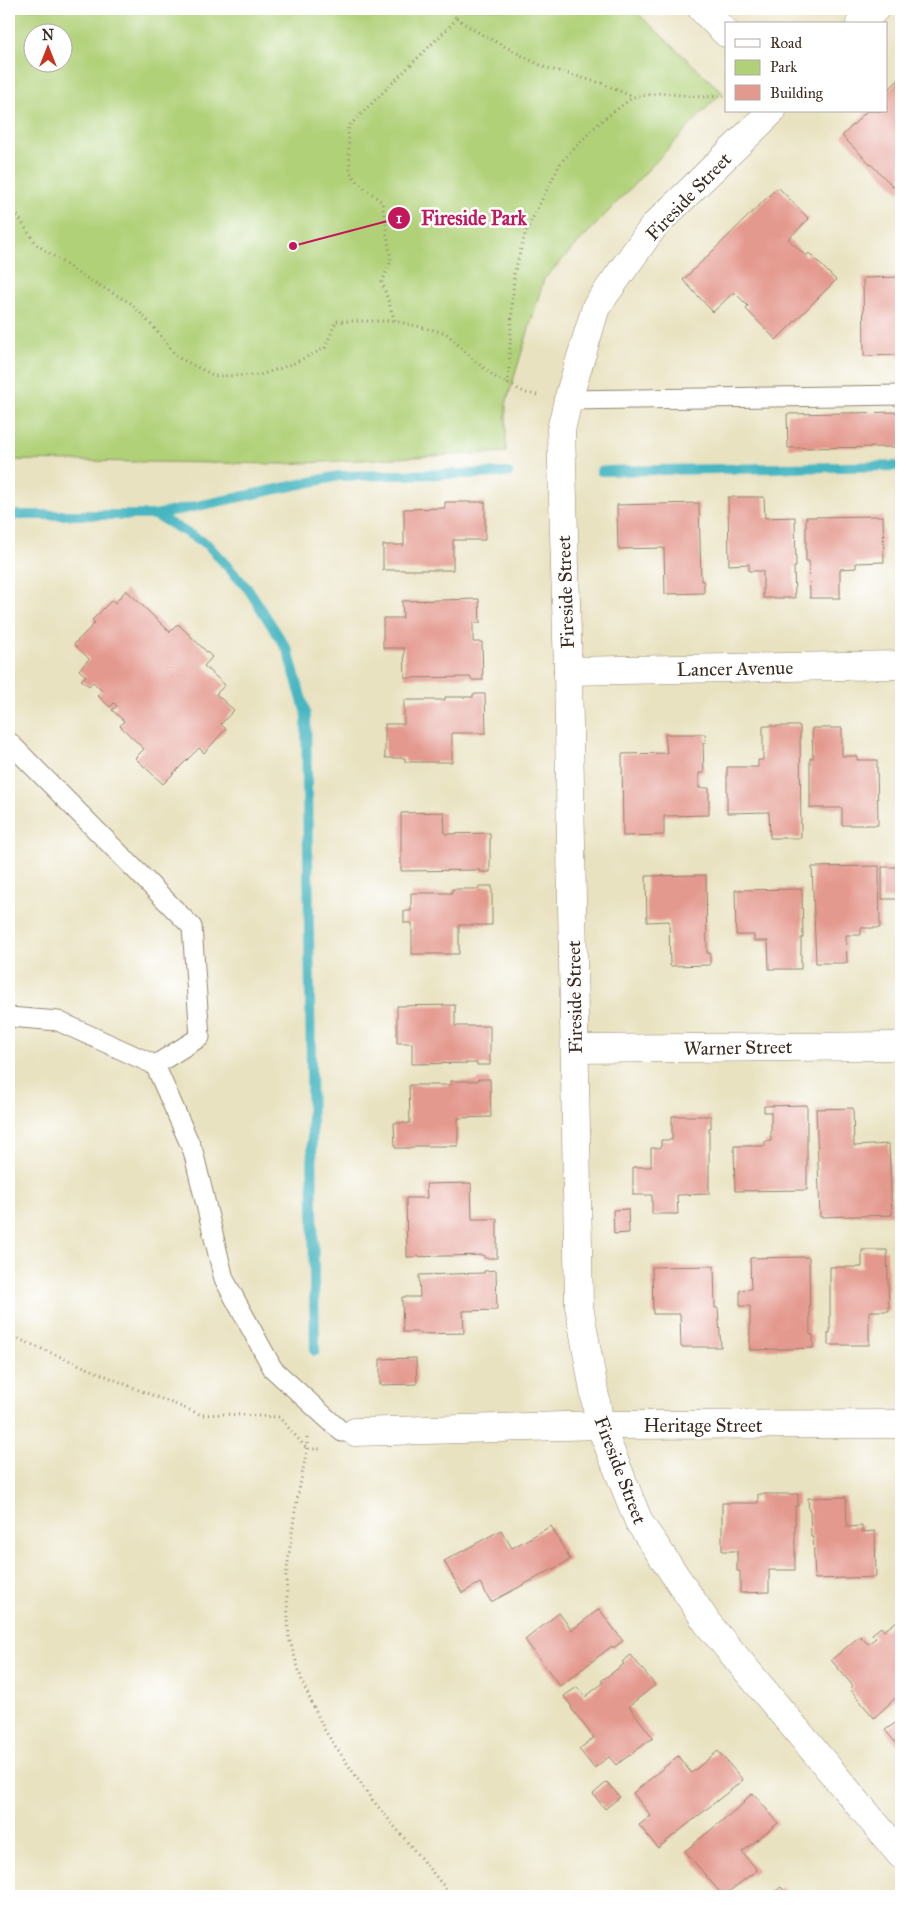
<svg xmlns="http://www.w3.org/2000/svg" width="910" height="1905" font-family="'IM FELL Great Primer',serif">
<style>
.green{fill:#b1d179;stroke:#767e4c;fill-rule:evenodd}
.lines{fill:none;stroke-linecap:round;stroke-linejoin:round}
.stream{stroke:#47b6c1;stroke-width:10}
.building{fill:#e4998e}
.service-casing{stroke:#928670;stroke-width:21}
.minor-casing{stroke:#928670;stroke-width:29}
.tertiary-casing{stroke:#928670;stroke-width:29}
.path{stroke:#928670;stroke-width:3;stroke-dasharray:1 4;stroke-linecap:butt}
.service{stroke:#fff;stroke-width:19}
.minor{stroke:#fff;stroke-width:28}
.tertiary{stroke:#fff;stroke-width:28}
.labels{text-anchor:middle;stroke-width:5;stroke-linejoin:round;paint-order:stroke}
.street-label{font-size:19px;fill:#3b2a1e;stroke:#fff}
.leader{fill:none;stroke:#c2185b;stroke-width:2}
.callout-dot{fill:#c2185b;stroke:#fff;stroke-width:2}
.mark-label{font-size:15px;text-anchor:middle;font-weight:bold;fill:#fff}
.callout-label{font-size:20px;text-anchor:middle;font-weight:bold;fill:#c2185b;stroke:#fff;stroke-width:5;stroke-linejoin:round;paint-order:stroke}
</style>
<rect width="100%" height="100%" fill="#fff"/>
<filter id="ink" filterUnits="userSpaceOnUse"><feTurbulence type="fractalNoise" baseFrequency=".02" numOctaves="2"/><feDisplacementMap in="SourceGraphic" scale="10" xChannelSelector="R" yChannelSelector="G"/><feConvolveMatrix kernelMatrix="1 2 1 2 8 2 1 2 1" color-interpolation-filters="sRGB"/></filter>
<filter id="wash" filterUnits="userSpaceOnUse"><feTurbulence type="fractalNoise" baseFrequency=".0096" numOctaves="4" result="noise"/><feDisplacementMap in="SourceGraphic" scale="20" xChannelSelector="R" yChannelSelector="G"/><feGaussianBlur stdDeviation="1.12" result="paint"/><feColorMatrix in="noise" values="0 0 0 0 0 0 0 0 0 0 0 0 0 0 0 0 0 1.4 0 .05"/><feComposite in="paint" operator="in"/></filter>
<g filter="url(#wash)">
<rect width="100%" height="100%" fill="#e9e2c1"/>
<!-- green -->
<path class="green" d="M9 9H633L722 92 544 279 506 404V452L285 464 9 460ZM32 32H62V62H32Z"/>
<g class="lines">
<!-- stream -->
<g class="stream">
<polyline points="601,471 901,466"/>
<polyline points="9,515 155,515 339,476 508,473"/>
<polyline points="155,515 207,544 249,590 288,651 306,714 315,1351"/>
</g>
</g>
<g id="blocks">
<!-- building -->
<g class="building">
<polygon points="901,77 901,189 899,192 842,136 867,111 886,111 886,92"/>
<polygon points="778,187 809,219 788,239 806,256 809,253 836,280 776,340 746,309 748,306 734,292 713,312 683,280"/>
<polygon points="901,277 901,355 864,356 863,278"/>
<polygon points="901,412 901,447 788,448 787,414"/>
<polygon points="728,497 764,497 765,518 795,517 796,567 794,567 795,598 763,598 763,571 749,571 749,564 729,565"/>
<polygon points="445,502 485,502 485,540 453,540 453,570 383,570 383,545 404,545 404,509 445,508"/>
<polygon points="699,503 701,581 704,581 704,593 665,594 664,548 618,549 617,505"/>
<polygon points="883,516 884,562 856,563 856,568 840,569 840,598 810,598 809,561 806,561 806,517"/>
<polygon points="126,590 170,632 178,624 212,657 204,666 225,685 216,694 234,710 221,724 226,729 204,753 199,748 163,784 135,758 144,749 120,726 124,721 112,710 117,706 114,703 110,707 97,695 102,691 93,682 89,686 81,680 86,676 79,670 89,659 74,644 95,623 92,620 112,600 115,603"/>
<polygon points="479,599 480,623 473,623 473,642 482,642 483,680 471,680 471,677 405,678 404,648 383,648 383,618 403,618 402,601"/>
<polygon points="473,694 485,694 486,733 452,733 452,762 405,762 405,758 385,758 385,724 404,724 404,700 445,700 445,697 473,697"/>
<polygon points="763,726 800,726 801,838 770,838 769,812 727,813 727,767 758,767 758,760 763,760"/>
<polygon points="812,728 842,728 842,756 857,756 857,760 877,760 878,825 842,825 842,808 810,808 810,758 813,758"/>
<polygon points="665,734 705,734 706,743 703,743 704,773 699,773 699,788 709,788 709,815 664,816 664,835 623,836 622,754 667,753"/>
<polygon points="444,812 445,834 490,833 490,872 480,872 480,870 401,871 401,813"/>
<polygon points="879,866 880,928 861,928 861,935 846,935 847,963 816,963 812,867"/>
<rect x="882" y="867" width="16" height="32"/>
<polygon points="706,875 707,953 710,953 710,965 670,966 669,921 647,922 646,876"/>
<polygon points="479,886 492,886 492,925 459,925 459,954 412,954 412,923 404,923 404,911 411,911 411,893 452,893 452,889 479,889"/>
<polygon points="802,889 803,938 801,938 801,969 769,969 768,941 754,941 754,935 736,935 735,890"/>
<polygon points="455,1005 455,1026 490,1026 490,1065 477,1065 477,1063 412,1064 412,1043 397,1043 397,1006"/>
<polygon points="478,1079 490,1079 491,1117 458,1118 458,1146 414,1146 414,1148 395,1148 394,1123 410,1123 409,1085 451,1085 451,1081 478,1081"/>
<polygon points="807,1105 807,1190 735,1191 734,1146 765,1146 765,1141 771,1141 771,1112 764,1112 764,1106"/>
<polygon points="853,1108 854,1146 889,1144 892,1215 820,1217 816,1109"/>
<polygon points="672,1116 711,1116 711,1128 709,1128 709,1194 677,1195 678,1214 652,1214 652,1195 633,1195 633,1167 651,1167 651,1148 661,1148 661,1140 672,1140"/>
<polygon points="471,1183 472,1219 497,1219 497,1258 484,1258 484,1255 407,1257 406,1198 427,1198 426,1184"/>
<polygon points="628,1209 629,1233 614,1234 613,1210"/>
<polygon points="862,1250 887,1250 889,1311 869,1311 869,1345 828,1345 828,1333 830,1333 830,1267 862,1267"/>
<polygon points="809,1257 810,1335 813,1335 813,1348 750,1350 750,1306 740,1306 740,1290 751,1289 750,1258"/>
<polygon points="714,1266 715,1308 718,1308 721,1347 681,1347 680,1314 653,1314 652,1267"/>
<polygon points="496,1270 497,1310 463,1311 464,1333 420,1334 420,1332 403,1332 402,1297 420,1297 419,1275 484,1273 484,1271"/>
<polygon points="416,1358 417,1384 380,1385 380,1359"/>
<polygon points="758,1494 798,1494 798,1506 795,1506 795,1570 769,1570 769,1592 740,1593 740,1571 737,1571 737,1551 722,1551 722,1503 758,1503"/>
<polygon points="846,1497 847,1527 862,1526 862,1532 875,1531 876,1577 815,1579 813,1537 811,1537 810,1511 809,1511 808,1498"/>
<polygon points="551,1526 570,1560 491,1602 480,1583 462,1593 444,1561 501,1530 512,1548"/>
<polygon points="599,1609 623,1641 613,1648 612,1646 560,1686 525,1640 559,1613 572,1630"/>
<polygon points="897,1621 901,1627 901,1693 874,1718 850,1689 853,1686 831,1660 860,1636 868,1644 876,1638 872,1634 881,1627 884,1631"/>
<polygon points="631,1655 655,1685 629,1706 653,1738 616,1765 609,1757 594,1768 579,1749 594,1738 571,1708 572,1707 564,1696 577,1687 585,1697 603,1683 601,1681 624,1664 622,1662"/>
<polygon points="901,1719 901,1749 885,1730"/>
<polygon points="718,1751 743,1780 658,1848 639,1825 651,1816 633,1793 678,1756 691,1773"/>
<polygon points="607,1782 620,1797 605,1809 593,1794"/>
<polygon points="753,1793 778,1823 742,1852 757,1870 723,1896 685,1851 745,1802 744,1801"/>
<polygon points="781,1887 788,1896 769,1896"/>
</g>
</g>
</g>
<g filter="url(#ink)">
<use href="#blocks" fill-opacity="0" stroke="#928670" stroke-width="1"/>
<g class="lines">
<!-- service casing -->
<g class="service-casing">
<g id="service">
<polyline points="568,400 901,395"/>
<polyline points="9,742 192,927 200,1037 155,1065"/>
<polyline points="9,1017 58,1021 155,1065 193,1151 224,1279 273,1369 342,1432 355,1432"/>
</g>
</g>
<!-- minor casing -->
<g class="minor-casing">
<g id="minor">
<polyline points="702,9 726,33"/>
<polyline points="568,671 901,665"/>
<polyline points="575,1049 901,1046"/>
<polyline points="355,1432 600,1425 901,1424"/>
</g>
</g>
<!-- tertiary casing -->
<g class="tertiary-casing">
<g id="tertiary">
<polyline points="860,24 875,9"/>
<polyline points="772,111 654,226 596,307 568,400 561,430 568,671 579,1306 600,1425 639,1522 708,1624 901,1855"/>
</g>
</g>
<!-- path -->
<g class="path">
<polyline points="448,9 457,19"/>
<polyline points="9,203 36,244 78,273 132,304 157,331 177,357 215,376 260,375 290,365 325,348 336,321 395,321"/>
<polyline points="508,384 514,274 526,231 561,162 599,123 633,97"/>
<polyline points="537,395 526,393 495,377 475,361 446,333 395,321 382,282 391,261 382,202 358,183 350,172 348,127 457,19 479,33 544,67 604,84 633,97 661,93 701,97 726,96"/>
<polyline points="9,1335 139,1390 202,1415 223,1414 279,1417 307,1449 320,1449"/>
<polyline points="307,1438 307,1449 295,1511 286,1577 289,1638 303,1684 325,1731 370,1797 452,1896"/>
</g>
<!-- service -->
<use href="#service" class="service"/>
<!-- minor -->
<use href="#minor" class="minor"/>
<!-- tertiary -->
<use href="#tertiary" class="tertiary"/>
</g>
</g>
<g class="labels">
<!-- street labels -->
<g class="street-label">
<text transform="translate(688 196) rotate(-46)" y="7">Fireside Street</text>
<text transform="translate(565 592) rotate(-92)" y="7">Fireside Street</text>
<text transform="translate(735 668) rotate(-1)" y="7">Lancer Avenue</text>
<text transform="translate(574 997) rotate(-91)" y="7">Fireside Street</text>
<text transform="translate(738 1047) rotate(-1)" y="7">Warner Street</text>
<text x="703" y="1432">Heritage Street</text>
<text transform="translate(621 1470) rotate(69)" y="7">Fireside Street</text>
</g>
</g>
<!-- callouts -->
<path class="leader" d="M293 246L399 218"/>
<g class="callout-dot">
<circle cx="293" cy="246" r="5"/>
<circle cx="399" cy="218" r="12"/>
</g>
<g class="mark-label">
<text x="399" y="223">1</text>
</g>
<g class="callout-label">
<text x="474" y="225">Fireside Park</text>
</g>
<!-- margin -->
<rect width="910" height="1905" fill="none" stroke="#fff" stroke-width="30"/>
<!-- legend -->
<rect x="725" y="22" width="162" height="90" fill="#ffffff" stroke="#b1aaa5"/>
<rect x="735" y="39" width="25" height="8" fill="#ffffff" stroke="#b1aaa5"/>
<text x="770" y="48" font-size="15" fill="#3b2a1e">Road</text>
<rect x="735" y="60" width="25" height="15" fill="#b1d179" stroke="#b1aaa5"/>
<text x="770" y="72" font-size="15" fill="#3b2a1e">Park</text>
<rect x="735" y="85" width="25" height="15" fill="#e4998e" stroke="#b1aaa5"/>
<text x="770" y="98" font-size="15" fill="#3b2a1e">Building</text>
<!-- north arrow -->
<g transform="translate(48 48)"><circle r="24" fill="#ffffff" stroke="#b1aaa5"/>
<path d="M0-4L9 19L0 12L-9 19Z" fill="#c8321e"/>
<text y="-8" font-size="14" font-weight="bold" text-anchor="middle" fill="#3b2a1e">N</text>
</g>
</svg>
